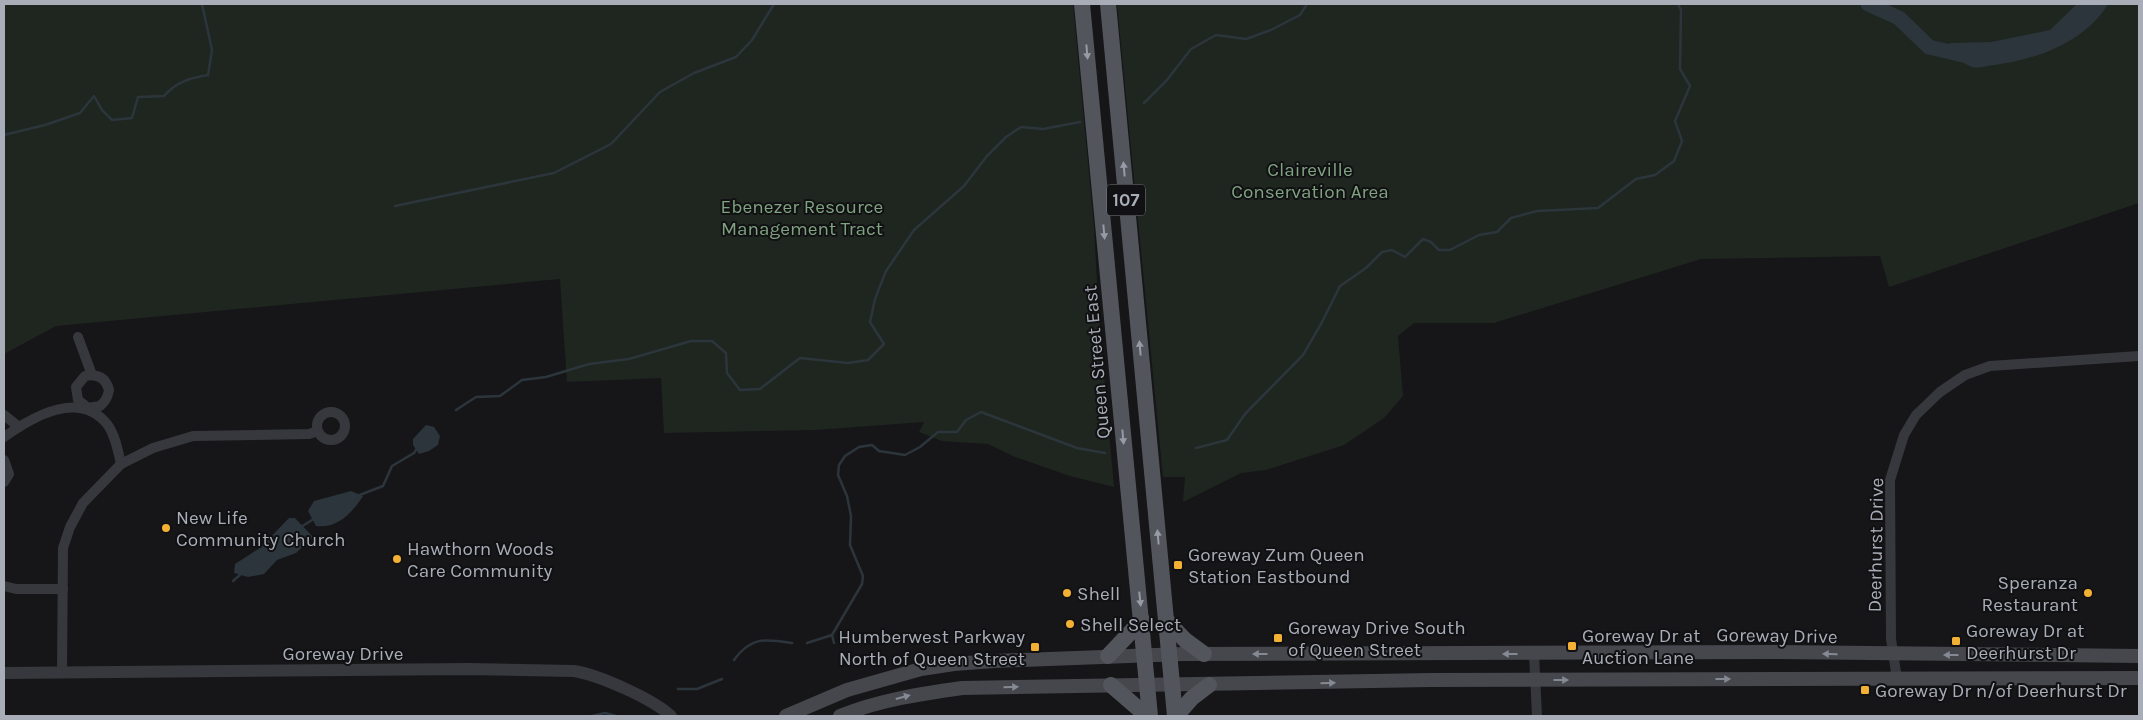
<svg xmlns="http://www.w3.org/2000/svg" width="2143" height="720" font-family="Karla,sans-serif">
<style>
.green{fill:#1e261f}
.water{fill:#2c353c}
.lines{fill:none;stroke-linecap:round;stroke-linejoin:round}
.stream{stroke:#2c353c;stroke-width:2.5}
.river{stroke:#2c353c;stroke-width:15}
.minor{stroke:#37383d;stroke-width:10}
.tertiary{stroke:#37383d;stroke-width:12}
.secondary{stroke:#45474d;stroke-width:14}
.primary{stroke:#53555c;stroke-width:16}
.oneway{fill:#979ba6}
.oneway2{fill:#858993}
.poi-dot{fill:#f2b134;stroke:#111113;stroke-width:2}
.labels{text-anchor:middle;stroke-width:4;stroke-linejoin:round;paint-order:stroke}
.shield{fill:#111113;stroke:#7b7e86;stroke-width:1}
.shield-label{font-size:18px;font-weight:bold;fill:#a8adb8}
.park-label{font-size:19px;fill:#7fa381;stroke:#111113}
.street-label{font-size:19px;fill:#a8adb8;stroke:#111113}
.poi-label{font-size:19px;fill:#a8adb8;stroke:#111113;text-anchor:start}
</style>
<rect width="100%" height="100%" fill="#161618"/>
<!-- green -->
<g class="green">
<polygon points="4,4 1073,4 1094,227 1099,318 1114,487 1070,476 1015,457 988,444 942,441 919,432 924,422 816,430 664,433 661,378 567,382 560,279 56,326 4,354"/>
<polygon points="1117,4 2139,4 2139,203 1889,287 1880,256 1701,259 1494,323 1414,323 1398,336 1403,396 1384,418 1344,445 1266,470 1241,473 1183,502 1185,477 1163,477"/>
</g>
<!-- water -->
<g class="water">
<path d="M2077 4H2108C2085 42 2038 59 1995 65 1989 65 1979 69 1972 67 1962 63 1951 55 1942 49L1950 43 1991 42 2050 30Z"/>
<polygon points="426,425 434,427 440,436 438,445 429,451 419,454 413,445 413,439"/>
<path d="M351 491 363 496C352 513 337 529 316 526L308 511 314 501Z"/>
<polygon points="289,518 295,518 313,537 296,553 277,560 264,574 248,577 234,573 235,564 260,548"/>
</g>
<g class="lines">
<!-- stream -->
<g class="stream">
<polyline points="1144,103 1167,80 1191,49 1216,35 1246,39 1271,30 1300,15 1307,4"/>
<path d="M4 135 45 125 80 113 94 96 102 110 112 120 132 118 138 97 164 96C176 82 190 78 208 75L212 50 202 4"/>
<polyline points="395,206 554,173 611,144 660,92 694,73 736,57 752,40 774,4"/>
<polyline points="456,410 476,397 500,396 522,380 546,377 589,364 629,359 691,341 712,341 726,353 727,373 740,390 760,389 800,358 848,363 868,360 884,344 870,322 875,299 886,271 914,230 964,186 987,156 1006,137 1021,127 1043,129 1080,122"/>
<polyline points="1196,448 1227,440 1245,414 1303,355 1321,324 1340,286 1366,268 1382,252 1392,250 1405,257 1423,239 1431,242 1439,250 1450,250 1479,235 1497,232 1511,218 1537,211 1598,208 1636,179 1655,175 1674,161 1682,141 1675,121 1690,86 1680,69 1681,10 1678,4"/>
<polyline points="357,496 383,486 392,466 414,453 418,447"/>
<polyline points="301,527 315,518"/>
<polyline points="233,581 241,574"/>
<polyline points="832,635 834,643"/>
<polyline points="807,643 832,635 862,584 863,576 850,545 851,516 847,496 838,475 839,465 845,456 859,447 872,445 879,451 905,455 920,447 938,432 957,432 966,420 981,412 1077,448 1105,453"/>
<path d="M734 660C751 636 766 639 792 643"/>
<polyline points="678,689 697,689 722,679"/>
<polyline points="592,716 605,713 616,716"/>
</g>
<!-- river -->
<polyline class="river" points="1868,4 1899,18 1929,47 1963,55"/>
<!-- minor -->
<g class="minor">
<polyline points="78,337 92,375"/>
<path d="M91 411C101 406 107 402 109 390 106 378 98 373 85 376L76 387 78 400 88 408 100 406"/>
<circle cx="331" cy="426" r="14"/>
<polyline points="4,415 19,427"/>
<path d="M4 437C32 417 79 389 107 424 115 434 118 451 121 464"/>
<polyline points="4,460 9,474 4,482"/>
<polyline points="4,586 16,589 63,589"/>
<polyline points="1534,654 1537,716"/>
<polyline points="62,672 63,548 70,527 83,503 121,464 153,448 193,436 309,434 318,431"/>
<polyline points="1897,679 1891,639 1890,480 1904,435 1916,415 1940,392 1965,375 1990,366 2139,356"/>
</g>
<!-- tertiary -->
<path class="tertiary" d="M4 673 469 669 574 671C599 675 653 699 671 716"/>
<!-- secondary -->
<g class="secondary">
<polyline points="786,716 847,690 921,669 954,664 994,661 1182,654 1777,652 2139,656"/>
<path d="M840 716C879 700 920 694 962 688L1431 680 2139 678"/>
</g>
<!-- primary -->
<g class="primary">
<polyline points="1082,4 1150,716"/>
<polyline points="1108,4 1175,716"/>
<polyline points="1166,620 1185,640 1204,654"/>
<polyline points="1108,656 1142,620"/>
<polyline points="1111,685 1147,716"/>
<polyline points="1176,716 1192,698 1209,685"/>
</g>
</g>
<!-- one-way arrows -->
<defs><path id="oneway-solid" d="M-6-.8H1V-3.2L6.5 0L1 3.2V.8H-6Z" transform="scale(1.25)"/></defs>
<g class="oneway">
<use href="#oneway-solid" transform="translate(1087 52) rotate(85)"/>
<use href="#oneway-solid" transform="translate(1124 169) rotate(-95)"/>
<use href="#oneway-solid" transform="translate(1104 232) rotate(85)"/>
<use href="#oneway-solid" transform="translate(1140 348) rotate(-95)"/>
<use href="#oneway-solid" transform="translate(1123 437) rotate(85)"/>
<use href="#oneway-solid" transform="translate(1158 537) rotate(-95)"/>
<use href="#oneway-solid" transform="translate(1140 599) rotate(84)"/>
</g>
<g class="oneway2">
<use href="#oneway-solid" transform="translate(1260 654) rotate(180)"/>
<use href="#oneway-solid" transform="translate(1510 654) rotate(180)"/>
<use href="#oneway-solid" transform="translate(1830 654) rotate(-179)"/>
<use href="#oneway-solid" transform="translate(1951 655) rotate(-180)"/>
<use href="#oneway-solid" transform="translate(1723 679)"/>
<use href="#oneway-solid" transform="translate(1561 680)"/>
<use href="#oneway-solid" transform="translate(1328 683) rotate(-2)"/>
<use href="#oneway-solid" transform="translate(1011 687) rotate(-1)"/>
<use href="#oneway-solid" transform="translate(903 697) rotate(-15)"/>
</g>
<!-- markers -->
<g class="poi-dot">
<circle cx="166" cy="528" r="5"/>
<circle cx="397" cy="559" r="5"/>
<rect x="1173" y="560" width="10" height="10" rx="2.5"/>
<circle cx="1067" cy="593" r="5"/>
<circle cx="2088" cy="593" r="5"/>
<circle cx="1070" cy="624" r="5"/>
<rect x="1273" y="633" width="10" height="10" rx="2.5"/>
<rect x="1951" y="636" width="10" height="10" rx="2.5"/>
<rect x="1567" y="641" width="10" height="10" rx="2.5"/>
<rect x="1030" y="642" width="10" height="10" rx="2.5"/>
<rect x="1860" y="685" width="10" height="10" rx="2.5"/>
</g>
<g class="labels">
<!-- shield labels -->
<rect class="shield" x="1107" y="184.5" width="38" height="31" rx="4"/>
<g class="shield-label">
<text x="1126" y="206">107</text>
</g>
<!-- park labels -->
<g class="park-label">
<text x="1310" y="176">Claireville<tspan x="1310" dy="22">Conservation Area</tspan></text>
<text x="802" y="213">Ebenezer Resource<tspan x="802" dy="22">Management Tract</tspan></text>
</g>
<!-- street labels -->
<g class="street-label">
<text transform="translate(1096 362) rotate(-95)" y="7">Queen Street East</text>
<text transform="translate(1875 545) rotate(-89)" y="7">Deerhurst Drive</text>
<text transform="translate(1777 635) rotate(1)" y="7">Goreway Drive</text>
<text x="343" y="660">Goreway Drive</text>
</g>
<!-- poi labels -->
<g class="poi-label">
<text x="176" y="524">New Life<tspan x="176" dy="22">Community Church</tspan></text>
<text x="407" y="555">Hawthorn Woods<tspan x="407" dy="22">Care Community</tspan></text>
<text x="1188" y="561">Goreway Zum Queen<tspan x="1188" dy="22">Station Eastbound</tspan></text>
<text x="2078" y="589" text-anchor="end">Speranza<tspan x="2078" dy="22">Restaurant</tspan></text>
<text x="1077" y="600">Shell</text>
<text x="1080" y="631">Shell Select</text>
<text x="1288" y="634">Goreway Drive South<tspan x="1288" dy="22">of Queen Street</tspan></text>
<text x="1966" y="637">Goreway Dr at<tspan x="1966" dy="22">Deerhurst Dr</tspan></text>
<text x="1582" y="642">Goreway Dr at<tspan x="1582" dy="22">Auction Lane</tspan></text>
<text x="1025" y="643" text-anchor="end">Humberwest Parkway<tspan x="1025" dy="22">North of Queen Street</tspan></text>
<text x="1875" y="697">Goreway Dr n/of Deerhurst Dr</text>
</g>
</g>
<!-- border -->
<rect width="2143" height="720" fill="none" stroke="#a8adb8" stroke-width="10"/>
</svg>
